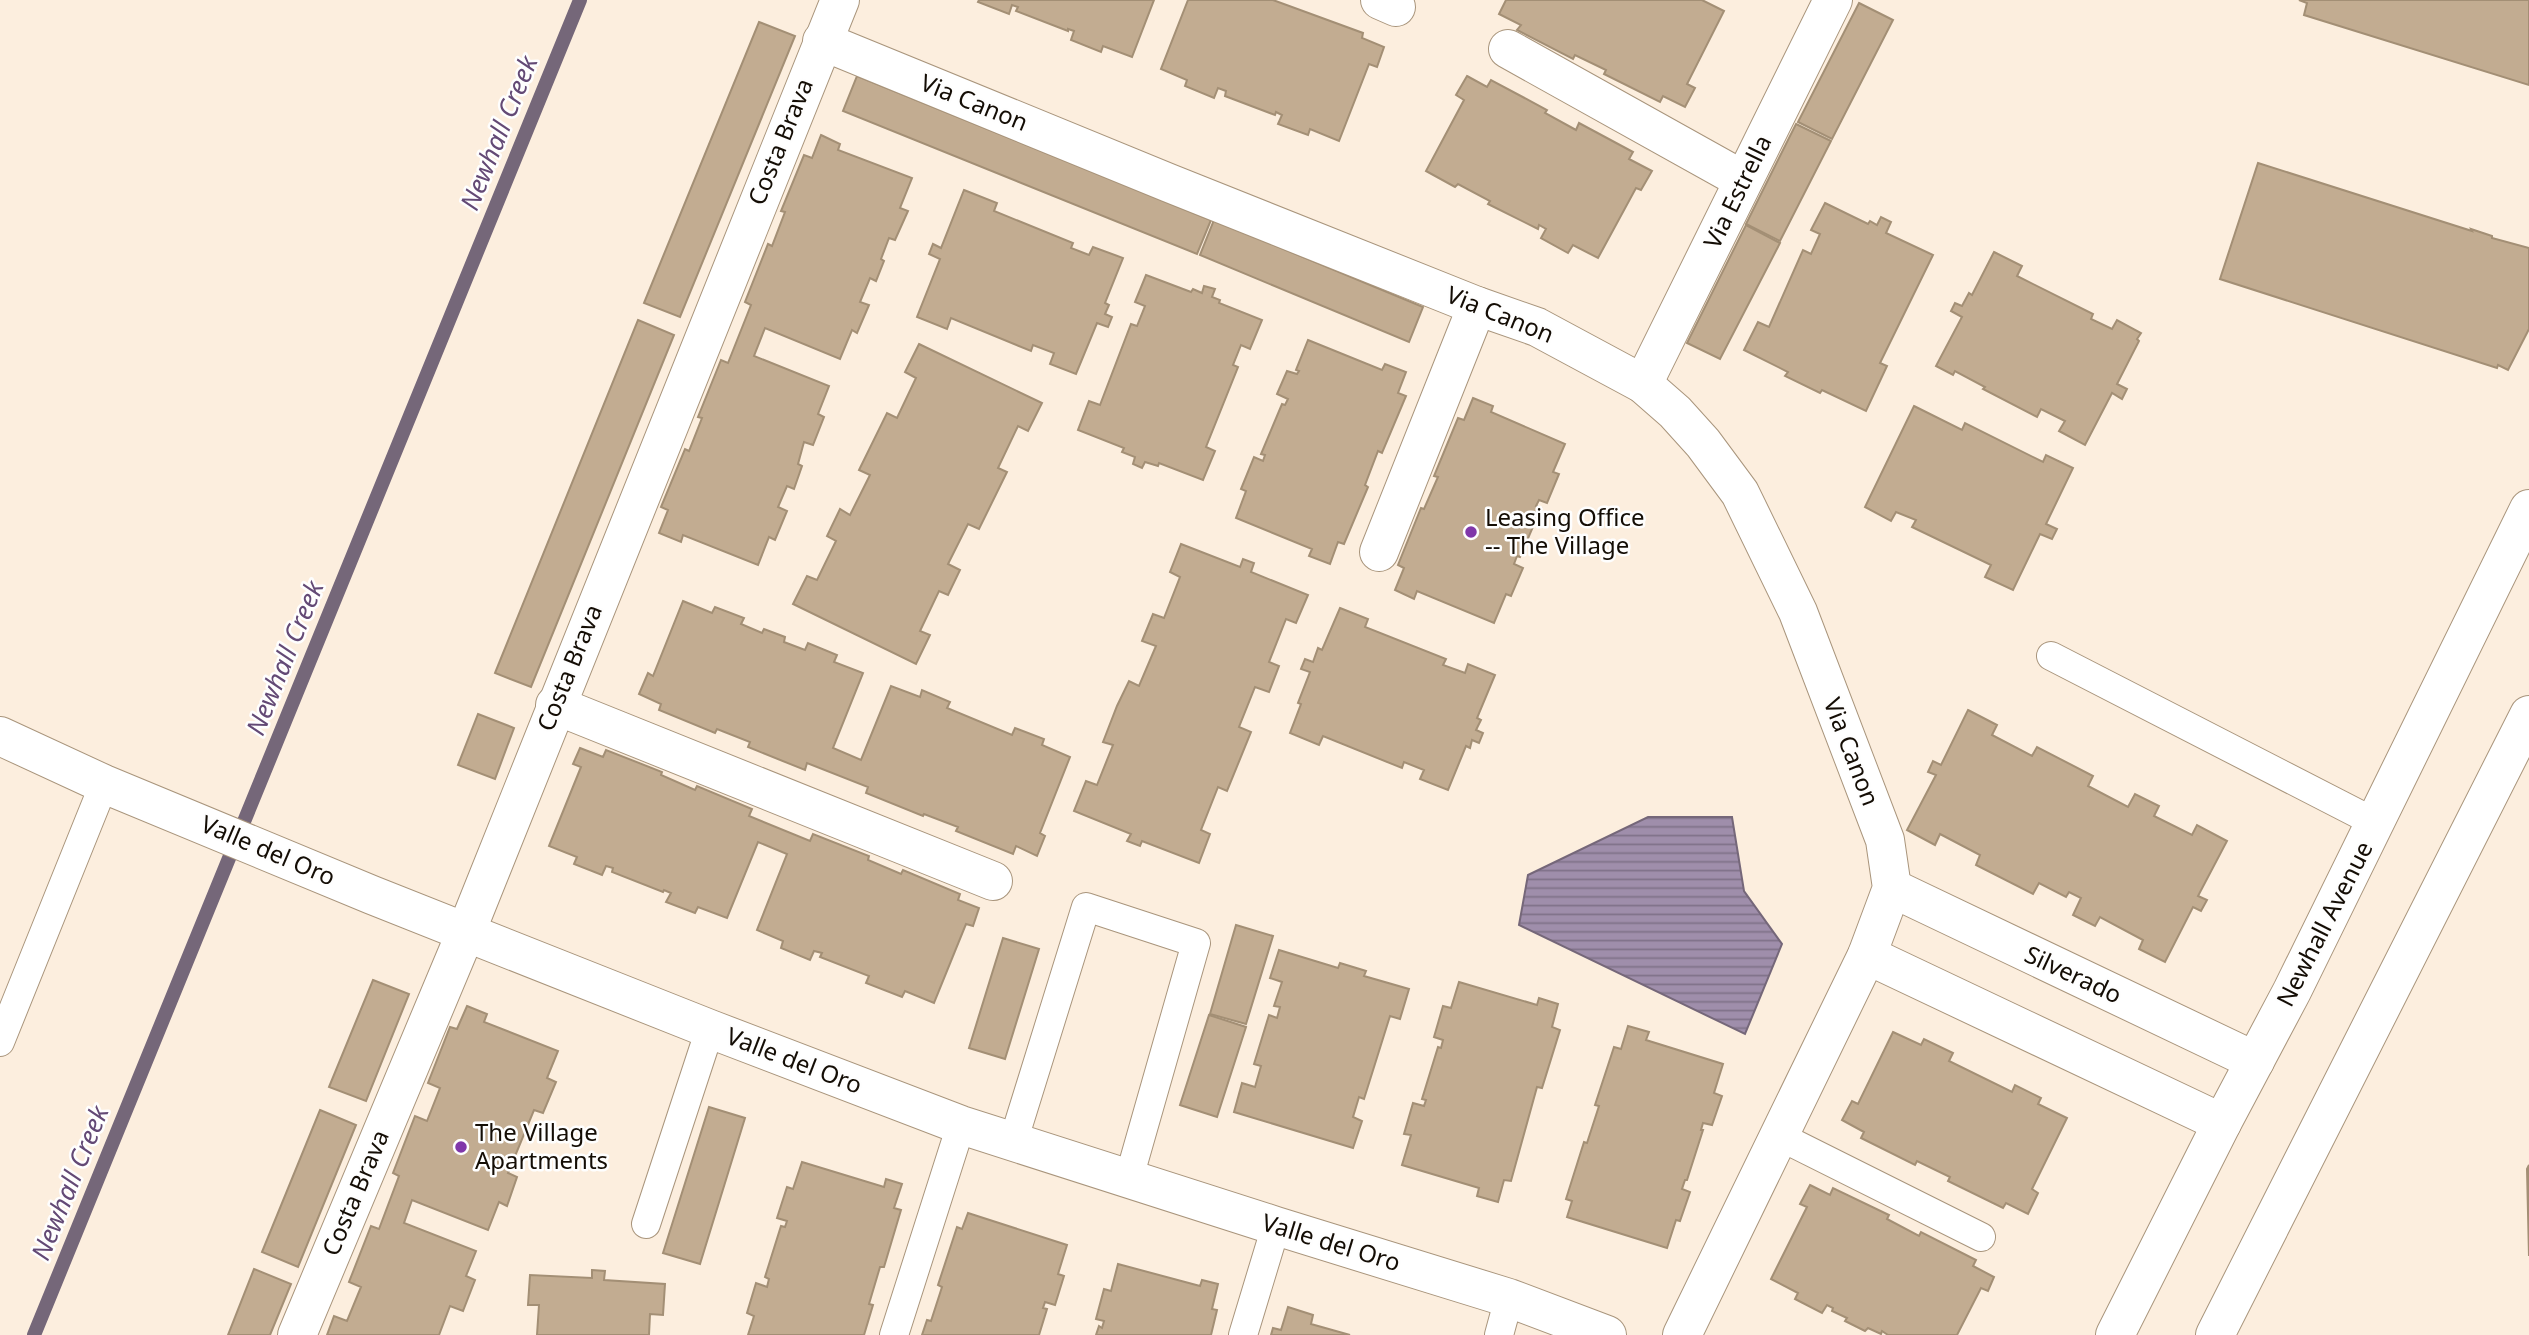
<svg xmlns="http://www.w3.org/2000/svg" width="2529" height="1335" font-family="'Noto Sans',sans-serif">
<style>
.water{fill:url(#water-rules);stroke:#756779;stroke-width:2}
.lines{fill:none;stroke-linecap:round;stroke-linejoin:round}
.stream{stroke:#756779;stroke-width:14}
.building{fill:#c2ac91;stroke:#a38f75;stroke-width:2}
.lane-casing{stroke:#a9957c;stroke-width:30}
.street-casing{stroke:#a9957c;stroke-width:40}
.primary-casing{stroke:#a9957c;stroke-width:40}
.lane{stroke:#fff;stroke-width:28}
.street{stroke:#fff;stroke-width:38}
.primary{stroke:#fff;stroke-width:38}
.poi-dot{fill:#8037a9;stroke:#fefefe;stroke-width:2.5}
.labels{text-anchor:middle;stroke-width:5;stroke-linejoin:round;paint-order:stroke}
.street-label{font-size:24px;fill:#140d05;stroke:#fefefe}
.poi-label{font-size:24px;fill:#140d05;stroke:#fefefe;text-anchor:start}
.water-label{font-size:26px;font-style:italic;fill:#634975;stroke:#fefefe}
</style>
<defs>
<pattern id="water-rules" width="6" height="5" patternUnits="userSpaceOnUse" patternTransform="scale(1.75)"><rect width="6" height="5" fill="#9f8eab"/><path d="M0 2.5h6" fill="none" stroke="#807289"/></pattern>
</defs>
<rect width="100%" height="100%" fill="#fceede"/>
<!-- water -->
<polygon class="water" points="1648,817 1732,817 1744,891 1782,944 1745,1034 1519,925 1528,875"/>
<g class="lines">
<!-- stream -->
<polyline class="stream" points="34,1335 580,0"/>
</g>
<!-- building -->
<g class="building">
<polygon points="979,0 1154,0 1132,57 1103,46 1101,52 1071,40 1074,31 1068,29 1068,31 1016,11 1018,7 1012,5 1009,14 978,2"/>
<polygon points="1188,0 1273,0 1363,33 1362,38 1384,47 1377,67 1369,64 1339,141 1310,129 1308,135 1278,124 1282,115 1276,112 1275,115 1225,96 1226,91 1218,88 1214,98 1185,86 1187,80 1161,69"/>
<polygon points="1506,0 1702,0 1724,11 1687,84 1695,88 1685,107 1663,96 1660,102 1604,74 1606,70 1575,55 1573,59 1517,30 1521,25 1499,14"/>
<polygon points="2299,0 2529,0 2529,85 2304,15 2307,3"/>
<polygon points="1859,3 1893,20 1832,139 1798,122"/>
<polygon points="759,22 795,36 680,317 644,303"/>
<polygon points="857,76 1211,220 1197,254 843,111"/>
<polygon points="1467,76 1487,87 1491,80 1547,110 1545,113 1576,130 1579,123 1633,152 1629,159 1652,171 1641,190 1636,188 1598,258 1573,245 1568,253 1541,238 1546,229 1539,225 1538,229 1488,204 1490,201 1458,184 1455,187 1426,171 1464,100 1456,95"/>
<polygon points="1796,124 1831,141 1780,241 1746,224"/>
<polygon points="821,135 840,144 838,150 912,178 900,208 908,211 895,240 889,238 881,259 884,261 876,281 870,278 860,302 869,305 857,333 852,330 840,359 765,328 754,356 829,386 818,414 824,417 813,445 804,442 798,464 802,466 794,489 787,486 778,507 787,511 775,540 769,537 758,565 683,535 681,542 659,533 668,510 661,507 685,449 689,451 702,418 698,417 721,360 728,363 751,305 745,302 768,244 772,246 785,212 781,211 804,155 812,158"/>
<polygon points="2258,163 2472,231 2471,229 2492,236 2492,238 2529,248 2529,329 2508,370 2498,365 2497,368 2220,279"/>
<polygon points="964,190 997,203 994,211 1073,243 1071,248 1089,255 1093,247 1123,258 1105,303 1109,305 1105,314 1112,317 1108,327 1097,323 1076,374 1050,364 1054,353 1033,345 1031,351 951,318 947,329 917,317 940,259 929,254 933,244 941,248"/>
<polygon points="1825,203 1868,224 1870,221 1877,225 1881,217 1891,222 1886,233 1933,255 1880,363 1887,366 1866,411 1822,390 1820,393 1785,376 1788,372 1744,350 1758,322 1769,327 1803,250 1811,254 1820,234 1811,230"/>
<polygon points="1214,220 1423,307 1409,342 1200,255"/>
<polygon points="1746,225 1780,243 1720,359 1687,343"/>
<polygon points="1994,252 2022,266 2017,276 2093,314 2091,319 2112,329 2117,320 2141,333 2137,339 2139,341 2117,384 2127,389 2122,399 2112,393 2085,445 2059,431 2065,421 2041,409 2037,417 1983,389 1985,387 1955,371 1953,375 1936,366 1962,317 1951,311 1955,303 1962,306 1969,293 1972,295"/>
<polygon points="1146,275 1191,292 1193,289 1202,293 1204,286 1215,289 1212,297 1220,300 1219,303 1262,320 1250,349 1241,345 1233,365 1238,367 1206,447 1215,451 1203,480 1159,463 1158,466 1145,462 1142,468 1133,464 1135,457 1122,452 1124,448 1078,430 1089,401 1100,405 1131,324 1137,326 1145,306 1135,302"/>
<polygon points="638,320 674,335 531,687 495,673"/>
<polygon points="1308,340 1382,370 1385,364 1406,372 1398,393 1406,396 1382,453 1378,451 1365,485 1368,487 1344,544 1338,542 1330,564 1309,556 1312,549 1236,518 1246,491 1241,489 1254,457 1263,461 1265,455 1261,454 1282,404 1285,405 1288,399 1277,394 1287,371 1297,374 1299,371 1296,370"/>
<polygon points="919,344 1042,403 1028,431 1018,426 998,468 1007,472 979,529 968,524 948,564 960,570 948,595 939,591 920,631 930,635 916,664 793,604 807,576 817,580 836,541 827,536 840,509 850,515 870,475 859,470 887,413 897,418 916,378 905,372"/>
<polygon points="1473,398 1493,406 1491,412 1565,444 1553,472 1559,474 1547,503 1539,500 1536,506 1541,508 1520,557 1517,556 1514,564 1523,568 1511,596 1506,594 1494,623 1417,591 1414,599 1395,590 1404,568 1398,565 1421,508 1424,509 1438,477 1434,476 1458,418 1464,420"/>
<polygon points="1914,406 1962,430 1965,423 2043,462 2046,455 2073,468 2046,524 2057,529 2052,539 2040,534 2013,590 1985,577 1991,565 1912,527 1916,520 1896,512 1891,521 1865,507"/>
<polygon points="1181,544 1240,567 1243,559 1254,563 1251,572 1308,595 1296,623 1286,619 1269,662 1279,666 1269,692 1255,687 1239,727 1251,732 1227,791 1218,787 1201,830 1210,834 1199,863 1142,841 1140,846 1127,841 1131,834 1074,811 1086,781 1097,785 1113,745 1103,742 1117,706 1129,681 1139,686 1156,646 1142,641 1153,614 1164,618 1180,577 1170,572"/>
<polygon points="683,601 712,613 715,607 744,618 741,624 762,633 764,629 785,637 784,642 805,650 808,643 837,655 834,662 863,673 833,748 861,760 891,686 920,697 922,690 950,702 947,708 1012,735 1015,728 1044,739 1042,745 1070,757 1040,833 1045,836 1037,856 1016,846 1013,854 956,831 958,827 924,814 923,816 866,793 868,787 807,763 805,770 748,747 750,742 717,729 715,733 659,710 661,704 639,694 648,673 653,676"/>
<polygon points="1340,608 1368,619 1365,627 1446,659 1443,665 1465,673 1468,664 1495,675 1477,718 1481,720 1476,730 1483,733 1479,743 1472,740 1470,748 1466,746 1448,790 1420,779 1424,770 1404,762 1402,768 1323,736 1319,745 1290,733 1301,704 1298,703 1310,672 1301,669 1305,659 1313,662 1318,648 1322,650"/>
<polygon points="1968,710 1997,725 1992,735 2032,756 2037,747 2093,776 2088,786 2128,807 2135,794 2159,806 2154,816 2192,835 2197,825 2227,841 2198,896 2207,900 2201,911 2193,907 2165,962 2139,949 2143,940 2100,917 2095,926 2073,915 2081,898 2069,892 2066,897 2039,883 2033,894 1976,865 1980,855 1940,834 1935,845 1907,830 1936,775 1928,772 1933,761 1941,765"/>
<polygon points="478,714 514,728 495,779 458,765"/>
<polygon points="580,748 603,757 606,750 662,772 661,775 695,790 697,786 752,809 749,816 810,841 813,834 869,856 868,860 901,874 903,870 960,894 958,900 979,908 973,926 966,924 934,1003 905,991 902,997 866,983 869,976 820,957 822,953 814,951 810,960 781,948 783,941 757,930 787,854 758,842 727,918 698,907 695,913 666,902 671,893 664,890 663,892 612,872 613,868 606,866 602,875 574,864 577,857 549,846 581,767 573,764"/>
<polygon points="1236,925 1273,936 1246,1024 1210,1014"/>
<polygon points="1003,938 1039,949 1005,1059 969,1048"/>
<polygon points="1279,950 1338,968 1340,963 1366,971 1364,976 1409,989 1400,1019 1390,1016 1364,1099 1359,1097 1353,1117 1362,1121 1353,1148 1234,1112 1242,1083 1255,1087 1261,1066 1254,1064 1269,1015 1277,1018 1280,1007 1274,1006 1282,982 1270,978"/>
<polygon points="373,980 409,994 366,1101 329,1087"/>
<polygon points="1459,982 1537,1005 1539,998 1558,1004 1552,1027 1560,1030 1542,1088 1537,1087 1511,1181 1504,1180 1498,1202 1477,1196 1479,1188 1402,1165 1411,1135 1404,1134 1413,1103 1424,1106 1426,1100 1422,1099 1438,1047 1441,1048 1443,1040 1434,1037 1443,1006 1451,1008"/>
<polygon points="467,1006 487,1014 484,1022 558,1051 547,1078 556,1082 543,1113 534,1110 508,1173 517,1177 507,1206 499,1202 488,1230 412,1200 404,1223 476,1251 466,1276 475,1280 463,1311 450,1306 439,1335 327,1335 334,1316 347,1321 361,1287 349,1282 371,1226 379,1229 399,1176 393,1173 415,1116 427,1121 440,1088 428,1083 450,1027 457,1029"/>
<polygon points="1209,1015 1246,1027 1217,1117 1180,1105"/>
<polygon points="1628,1026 1649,1032 1646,1040 1723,1064 1714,1093 1722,1096 1712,1125 1703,1123 1701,1130 1703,1130 1687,1180 1685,1180 1682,1189 1690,1192 1680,1221 1676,1220 1667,1248 1567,1217 1572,1201 1566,1199 1584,1142 1587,1143 1599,1106 1595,1105 1614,1047 1621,1049"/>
<polygon points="1893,1032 1921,1045 1924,1039 1953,1053 1949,1061 2012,1092 2015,1085 2041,1098 2038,1104 2067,1118 2032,1189 2038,1193 2028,1214 2006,1203 2003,1208 1948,1181 1950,1177 1917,1161 1915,1165 1861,1138 1864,1132 1842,1120 1852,1101 1858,1104"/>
<polygon points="709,1107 745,1118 700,1264 663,1253"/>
<polygon points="320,1110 356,1125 298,1267 262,1252"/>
<polygon points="802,1162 884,1187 886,1179 902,1184 894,1208 901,1210 884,1267 880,1267 869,1304 873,1305 864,1335 748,1335 754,1316 747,1313 756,1283 767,1287 769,1279 765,1277 781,1226 785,1227 787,1221 777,1218 787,1187 793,1189"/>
<polygon points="2529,1165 2529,1256 2527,1169"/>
<polygon points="1810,1185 1830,1195 1833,1188 1889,1215 1887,1219 1919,1236 1921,1232 1976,1260 1973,1266 1994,1277 1988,1291 1981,1288 1957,1335 1888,1335 1882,1331 1881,1334 1868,1328 1865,1331 1845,1321 1847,1318 1832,1311 1833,1308 1827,1305 1822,1313 1795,1299 1798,1293 1771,1279 1807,1207 1800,1204"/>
<polygon points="968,1213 1067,1245 1058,1274 1064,1276 1055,1305 1045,1302 1043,1308 1047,1309 1039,1335 922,1335 927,1320 931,1321 942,1287 938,1285 957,1227 962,1229"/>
<polygon points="1118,1264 1200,1286 1202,1280 1218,1284 1212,1309 1217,1310 1211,1335 1096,1335 1099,1326 1102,1328 1104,1321 1096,1319 1104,1289 1111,1291"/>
<polygon points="254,1269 291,1284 270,1335 228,1335"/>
<polygon points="592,1270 605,1271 604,1280 665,1284 663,1315 650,1314 649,1335 537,1335 539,1305 528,1305 530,1275 592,1278"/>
<polygon points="1288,1307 1313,1315 1311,1324 1350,1335 1271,1335 1273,1328 1281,1330"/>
</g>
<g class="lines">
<!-- lane casing -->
<g class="lane-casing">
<g id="lane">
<polyline points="2051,656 2376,823"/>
<polyline points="0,1042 104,784"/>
<polyline points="1779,1136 1981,1237"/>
<polyline points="1013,1142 1086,907 1196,943 1129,1178"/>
<polyline points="646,1224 710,1029"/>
<polyline points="894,1335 961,1125"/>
<polyline points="1243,1335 1276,1226"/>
<polyline points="1499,1335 1509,1298"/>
</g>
</g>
<!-- street casing -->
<g class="street-casing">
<g id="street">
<polyline points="1380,0 1396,7"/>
<polyline points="822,41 1169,183 1477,306 1537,327 1643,384 1675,412 1703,443 1740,493 1798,612 1885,840 1892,888 1867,955 1682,1335"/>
<polyline points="1508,49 1743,180"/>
<polyline points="1643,384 1833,0"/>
<polyline points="1379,552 1477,306"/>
<polyline points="555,705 993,881"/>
<polyline points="0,736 104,784 372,895 710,1029 961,1125 1276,1226 1509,1298 1607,1335"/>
<polyline points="1892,888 2255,1061"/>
<polyline points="1867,955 2222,1123"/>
<polyline points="297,1335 466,932 840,0"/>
</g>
</g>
<!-- primary casing -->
<g class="primary-casing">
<g id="primary">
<polyline points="2115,1335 2222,1123 2292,991 2529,509"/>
<polyline points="2215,1335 2529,715"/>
</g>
</g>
<!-- lane -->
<use href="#lane" class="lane"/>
<!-- street -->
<use href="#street" class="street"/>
<!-- primary -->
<use href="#primary" class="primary"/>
</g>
<!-- markers -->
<g class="poi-dot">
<circle cx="1471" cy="532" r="7"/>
<circle cx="461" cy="1147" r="7"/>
</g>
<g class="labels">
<!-- street labels -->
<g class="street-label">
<text transform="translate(974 103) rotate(22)" y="8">Via Canon</text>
<text transform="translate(781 142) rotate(-68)" y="8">Costa Brava</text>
<text transform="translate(1738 192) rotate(-64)" y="8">Via Estrella</text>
<text transform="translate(1500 315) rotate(22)" y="8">Via Canon</text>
<text transform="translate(570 668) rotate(-68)" y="8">Costa Brava</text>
<text transform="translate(1851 752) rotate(69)" y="8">Via Canon</text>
<text transform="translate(268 851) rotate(23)" y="8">Valle del Oro</text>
<text transform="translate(2325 924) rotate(-63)" y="8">Newhall Avenue</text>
<text transform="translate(2073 975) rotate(25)" y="8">Silverado</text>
<text transform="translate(794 1061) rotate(21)" y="8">Valle del Oro</text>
<text transform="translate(356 1193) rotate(-67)" y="8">Costa Brava</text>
<text transform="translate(1331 1243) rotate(17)" y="8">Valle del Oro</text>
</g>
<!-- poi labels -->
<g class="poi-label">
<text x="1485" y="526">Leasing Office<tspan x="1485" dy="28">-- The Village</tspan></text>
<text x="475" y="1141">The Village<tspan x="475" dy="28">Apartments</tspan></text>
</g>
<!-- water labels -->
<g class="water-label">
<text transform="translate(499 133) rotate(-68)" y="9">Newhall Creek</text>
<text transform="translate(285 658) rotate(-68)" y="9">Newhall Creek</text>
<text transform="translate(70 1183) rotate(-68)" y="9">Newhall Creek</text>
</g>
</g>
</svg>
